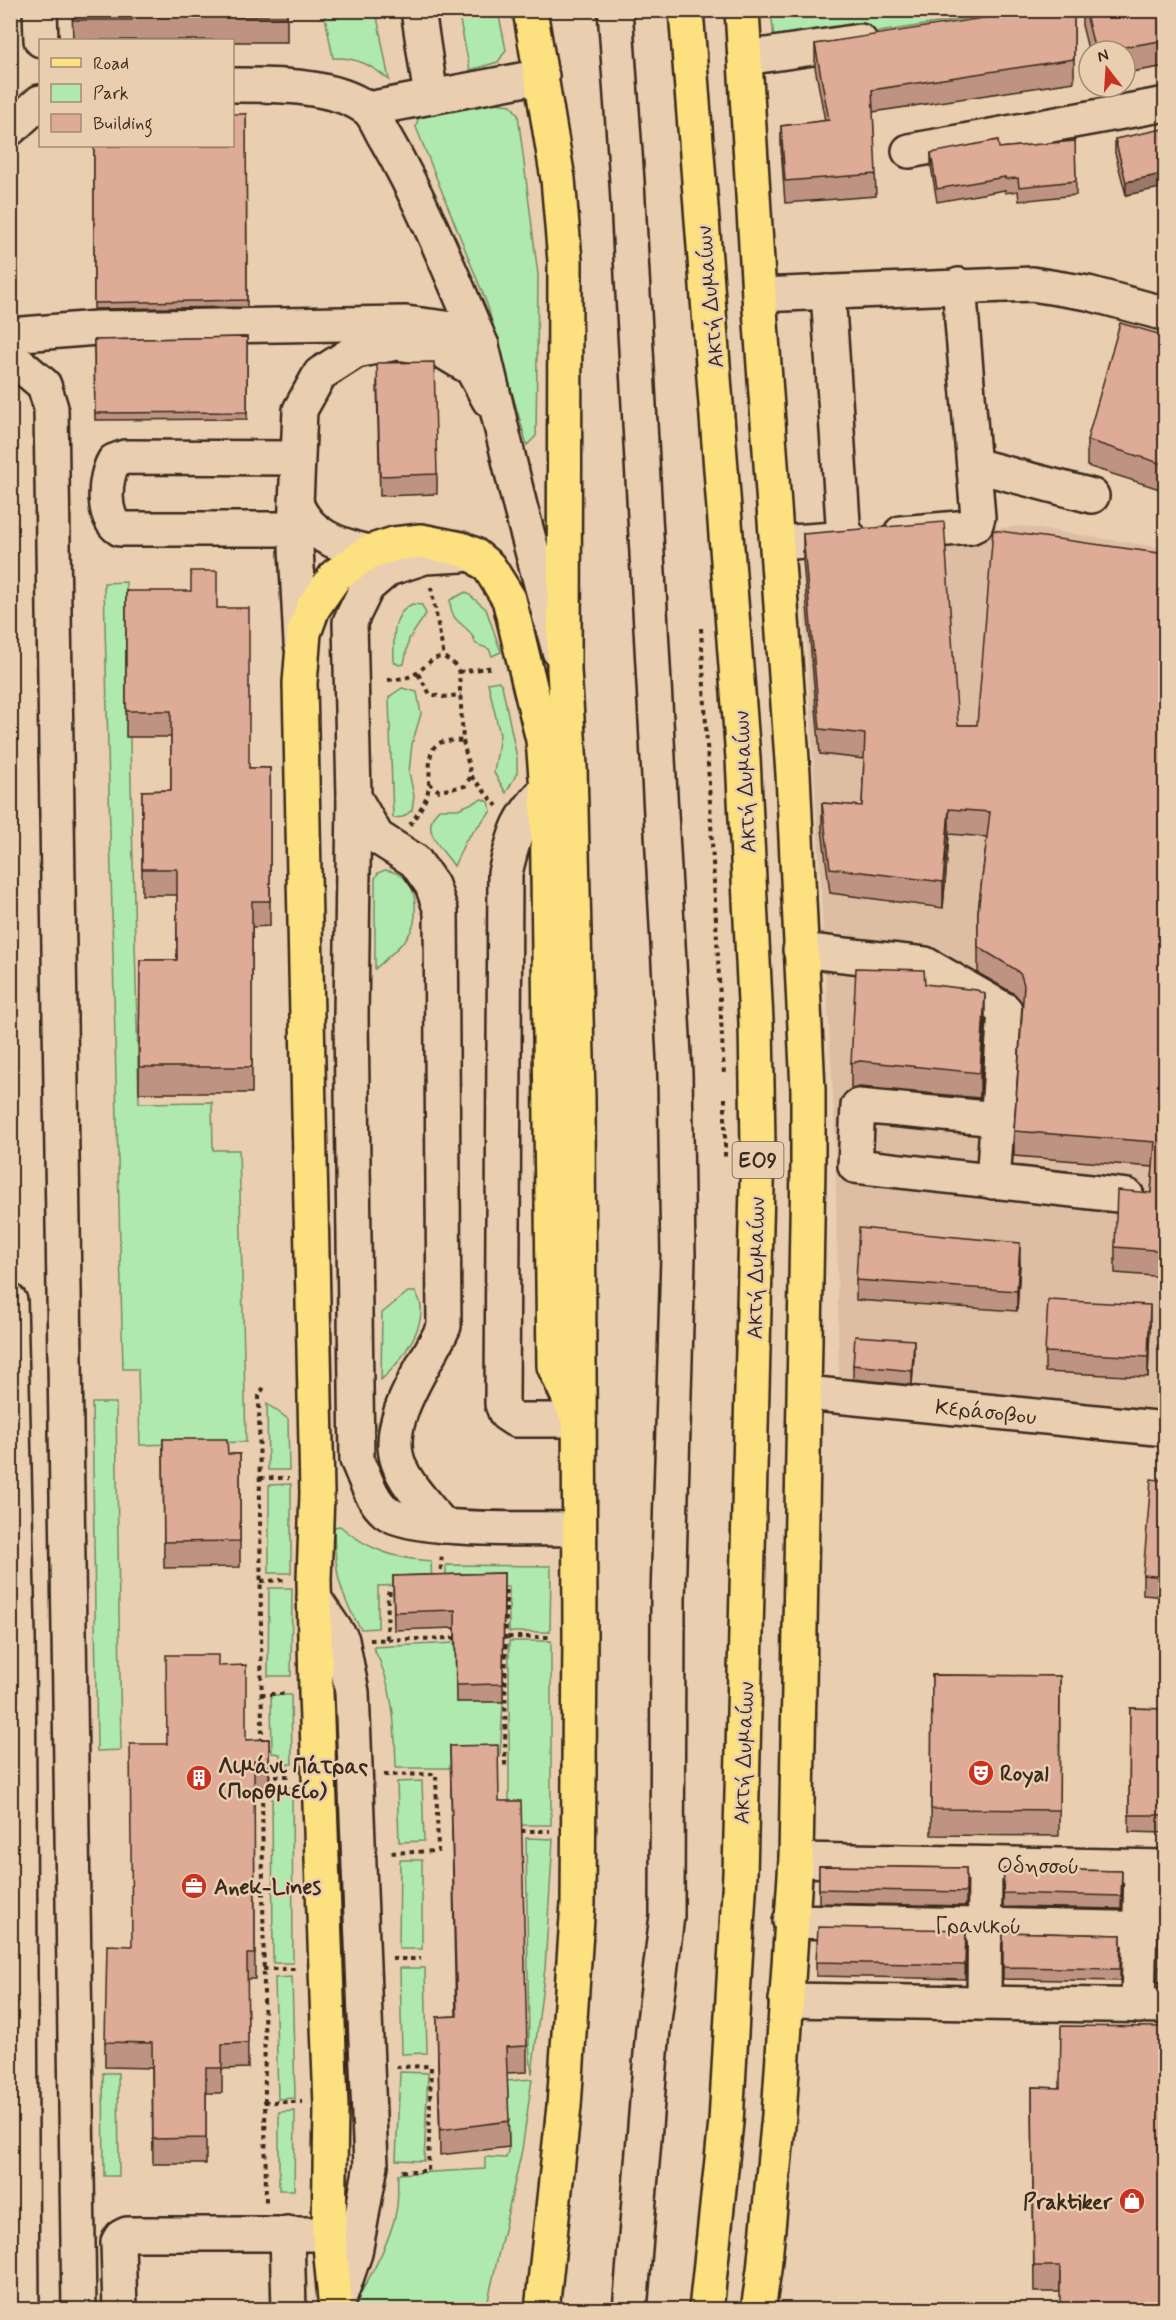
<svg xmlns="http://www.w3.org/2000/svg" width="1176" height="2320" font-family="Mynerve,sans-serif">
<style>
.built{fill:#debea2}
.green{fill:#afe9ae;stroke:#758a66;stroke-width:1.5}
.lines{fill:none;stroke-linecap:round;stroke-linejoin:round}
.minor-casing{stroke:#3b2a1e;stroke-width:38}
.major-casing{stroke:#3b2a1e;stroke-width:38}
.path{stroke:#3b2a1e;stroke-width:4;stroke-dasharray:4.5 4.5;stroke-linecap:butt}
.minor{stroke:#e9ceb0;stroke-width:33}
.major{stroke:#fde080;stroke-width:33}
.wall{fill:#be9381;stroke:#3b2a1e;stroke-width:1.5}
.shaded-wall{fill:#9b7869;stroke:#3b2a1e;stroke-width:1.5}
.building{fill:#ddab96;stroke:#3b2a1e;stroke-width:1.5}
.labels{text-anchor:middle;stroke-width:5;stroke-linejoin:round;paint-order:stroke}
.shield{fill:#e9ceb0;stroke:#6f5b4a;stroke-width:1.5}
.shield-label{font-size:21px;font-weight:bold;fill:#3b2a1e}
.street-label{font-size:22px;fill:#3b2a1e;stroke:#e9ceb0}
.poi-label{font-size:22px;font-weight:bold;fill:#3b2a1e;stroke:#e9ceb0;text-anchor:start}
</style>
<rect width="100%" height="100%" fill="#e9ceb0"/>
<filter id="ink" filterUnits="userSpaceOnUse"><feTurbulence type="fractalNoise" baseFrequency=".0167" numOctaves="2"/><feDisplacementMap in="SourceGraphic" scale="12" xChannelSelector="R" yChannelSelector="G"/><feConvolveMatrix kernelMatrix="1 2 1 2 8 2 1 2 1" color-interpolation-filters="sRGB"/></filter>
<g filter="url(#ink)">
<!-- built -->
<polygon class="built" points="1021,526 1165,548 1165,1420 839,1381 835,1129 801,549"/>
<!-- green -->
<g class="green">
<polygon points="771,10 1015,11 775,48"/>
<path d="M324 11H376L389 80C371 65 357 57 333 58Z"/>
<polygon points="458,11 498,11 506,50 498,62 470,70"/>
<polygon points="494,103 511,105 518,115 538,275 536,436 527,445 487,304 416,127 418,119 423,116"/>
<polygon points="126,582 139,1103 212,1102 213,1150 239,1150 246,1442 140,1445 138,1369 123,1369 104,583"/>
<path d="M466 592 486 609 501 652 492 656 489 649 476 644C468 620 451 628 450 600Z"/>
<path d="M412 604 422 605 426 614 409 639 404 664 399 665 394 662C394 641 390 615 412 604Z"/>
<polygon points="498,681 502,685 517,758 517,773 506,793 494,773 500,735 488,683"/>
<polygon points="402,688 417,692 421,714 412,744 409,772 414,796 412,810 403,817 393,818 389,697"/>
<path d="M482 799 489 802 491 811 466 840 454 866C442 848 418 830 439 809H458Z"/>
<path d="M385 870C392 871 400 874 406 879 418 891 418 923 408 936 399 948 386 959 375 969V879L378 873Z"/>
<path d="M408 1292H415C435 1318 400 1363 381 1380L382 1313Z"/>
<polygon points="92,1403 116,1403 121,1750 97,1751"/>
<polygon points="267,1404 288,1419 289,1470 268,1470"/>
<polygon points="291,1484 291,1573 269,1573 269,1485"/>
<path d="M340 1526C368 1550 396 1559 431 1561L432 1584 378 1586V1628L361 1629C338 1593 335 1570 334 1527Z"/>
<polygon points="446,1565 551,1566 550,1632 509,1632 509,1587 446,1586"/>
<polygon points="269,1588 292,1588 291,1676 268,1676"/>
<rect x="509" y="1641" width="42" height="184"/>
<path d="M456 1643 503 1702 500 1757 451 1761 450 1768H396C395 1725 394 1686 373 1647Z"/>
<polygon points="271,1695 291,1695 292,1764 280,1764 280,1754 272,1753"/>
<polygon points="422,1781 424,1841 399,1842 397,1782"/>
<polygon points="272,1787 292,1787 293,1963 273,1963"/>
<polygon points="526,1838 553,1839 545,1968 532,2074 529,2045"/>
<polygon points="400,1860 422,1860 422,1949 399,1949"/>
<polygon points="400,1968 425,1968 427,2053 402,2054"/>
<polygon points="292,1977 295,2098 278,2099 275,1978"/>
<polygon points="400,2072 428,2073 424,2161 396,2160"/>
<polygon points="103,2073 118,2073 119,2176 104,2176"/>
<path d="M532 2079 522 2150 486 2309 351 2310C368 2280 389 2246 396 2212 399 2200 397 2186 398 2174L485 2169V2157L506 2158 509 2147 507 2081Z"/>
<polygon points="295,2111 294,2190 279,2190 279,2112"/>
</g>
<g class="lines">
<!-- minor casing -->
<g class="minor-casing">
<g id="minor">
<polyline points="40,10 41,40"/>
<polyline points="418,10 431,97"/>
<polyline points="615,10 627,182 675,1074 678,1256 668,1599 667,1916 653,2029 630,2310"/>
<polyline points="746,58 860,41"/>
<path d="M232 85C272 85 333 84 366 108 375 114 380 130 386 139 424 205 452 276 482 346"/>
<polyline points="368,109 542,76"/>
<polyline points="10,129 40,102"/>
<polyline points="909,151 1166,104"/>
<polyline points="828,292 844,538"/>
<polyline points="759,295 1032,284 1088,293 1166,314"/>
<polyline points="10,335 97,328 406,323 454,329 482,346 520,506 559,651"/>
<polyline points="10,356 44,385 51,408 79,2310"/>
<polyline points="974,465 1092,496"/>
<path d="M296 503C308 535 338 545 369 552"/>
<path d="M295 529H120C101 518 104 478 114 461L125 457 297 458"/>
<polyline points="901,533 970,527 976,524 978,517 959,285"/>
<polyline points="777,543 850,538"/>
<path d="M462 555 425 557 388 569 367 587 350 622 354 797 351 1016 357 1460C365 1477 371 1500 386 1512 413 1533 541 1528 579 1529"/>
<polyline points="301,644 295,529 300,410 320,374 356,351 396,343 439,349 472,369 489,400"/>
<path d="M547 789C517 819 515 833 505 873L502 1404 506 1414 515 1420H579"/>
<path d="M354 797 377 837 415 861 432 885 441 911 444 1326C427 1364 383 1419 398 1462 406 1486 428 1506 443 1526"/>
<polyline points="800,950 925,964 1005,1010 993,1182"/>
<polyline points="998,1119 858,1106 855,1166 1127,1196"/>
<polyline points="10,1301 18,1636 22,2310"/>
<polyline points="806,1393 1166,1429"/>
<polyline points="314,1598 342,1640 352,1692 371,2165 355,2253 336,2308"/>
<polyline points="796,1860 1166,1867"/>
<polyline points="790,1921 1166,1929"/>
<polyline points="786,2000 1166,2006"/>
<polyline points="984,2003 985,1865"/>
<polyline points="1138,2006 1141,1867"/>
<polyline points="287,2233 289,2310"/>
<polyline points="120,2310 118,2242 121,2237 127,2234 329,2234"/>
</g>
</g>
<!-- major casing -->
<g class="major-casing">
<g id="major">
<polyline points="530,10 558,179 565,261 564,670 570,767 578,1099 580,1636 578,1903 564,2106 542,2310"/>
<polyline points="686,10 743,758 756,1022 758,1146 740,1874 726,2122 706,2310"/>
<polyline points="742,10 759,295 793,774 808,1090 808,1164 796,1860 779,2115 764,2270 758,2310"/>
<polyline points="336,2310 329,2234 331,2107 316,1693 314,1579 317,1493 300,683 304,633 313,608 336,575 369,552 394,544 421,541 461,549 473,554 489,567 509,599 543,740 547,789 554,1366 579,1420"/>
</g>
</g>
<!-- path -->
<g class="path">
<polyline points="431,587 444,657 454,664 459,672 463,741 471,776 497,806"/>
<polyline points="701,628 724,1076"/>
<polyline points="459,672 494,667"/>
<polyline points="418,674 430,694 443,697 461,695"/>
<path d="M388 680C415 678 415 675 434 658L444 657"/>
<polyline points="429,783 439,791 465,786 471,776"/>
<path d="M410 825C416 816 426 802 428 791 433 762 420 736 463 741"/>
<polyline points="725,1098 725,1160"/>
<polyline points="260,1478 289,1478"/>
<polyline points="440,1579 442,1553"/>
<polyline points="261,1581 287,1580"/>
<polyline points="499,1589 506,1588 505,1768"/>
<polyline points="499,1637 551,1637"/>
<polyline points="387,1639 388,1593 397,1593"/>
<polyline points="370,1640 458,1638"/>
<polyline points="261,1694 288,1694"/>
<polyline points="262,1742 259,1396 265,1385"/>
<polyline points="384,1775 436,1774 438,1851 388,1853"/>
<polyline points="266,1776 291,1776"/>
<polyline points="262,1783 266,2204"/>
<polyline points="521,1831 550,1831"/>
<polyline points="392,1959 421,1959"/>
<polyline points="263,1969 298,1969"/>
<polyline points="396,2067 431,2066 428,2171 399,2171"/>
<polyline points="264,2102 302,2102"/>
</g>
<!-- minor -->
<use href="#minor" class="minor"/>
<!-- major -->
<use href="#major" class="major"/>
</g>
<!-- wall -->
<g class="wall">
<polygon points="72,10 287,10 287,42 232,42 232,40 73,40"/>
<polygon points="1074,10 1074,82 873,112 876,196 785,203 781,148 781,126 825,121 815,67 815,44"/>
<polygon points="1082,10 1166,10 1166,66 1125,73 1125,51 1089,51 1089,53 1082,25"/>
<polygon points="246,114 247,307 94,309 94,146"/>
<polygon points="1163,129 1126,195 1115,153 1115,139"/>
<polygon points="1075,141 1076,195 1019,201 1018,191 1005,193 1005,190 937,202 931,166 931,153 999,148"/>
<polygon points="1166,336 1166,491 1087,466 1087,440"/>
<polygon points="247,337 247,419 95,420 94,340"/>
<polygon points="377,383 437,474 437,494 380,496"/>
<polygon points="803,534 958,725 977,725 1166,554 1166,1277 1115,1273 1115,1247 1151,1193 1153,1167 1014,1156 1014,1131 1022,1005 1021,1001 1015,994 978,973 978,912 987,837 949,834 943,908 830,893 822,829 822,803 862,806 864,759 820,754 803,560"/>
<polygon points="126,591 217,608 249,768 270,768 270,926 252,927 252,1093 139,1093 140,960 177,960 177,895 142,895 142,791 171,790 171,737 126,737"/>
<polygon points="925,984 985,1020 980,1098 860,1087 851,1089 851,1063"/>
<polygon points="1020,1263 1017,1311 856,1300 856,1280"/>
<polygon points="1150,1325 1148,1377 1045,1372 1045,1352"/>
<polygon points="914,1354 912,1385 853,1379 853,1365"/>
<polygon points="163,1439 228,1454 240,1454 240,1567 164,1568"/>
<polygon points="1166,1481 1166,1597 1143,1595 1143,1575"/>
<polygon points="504,1573 503,1702 456,1702 455,1628 394,1630 393,1576"/>
<polygon points="218,1666 246,1740 269,1739 269,1786 254,1787 255,1979 247,1979 248,2068 222,2069 222,2093 206,2093 206,2164 153,2164 152,2068 105,2067 105,2042 132,1946 167,1744"/>
<polygon points="932,1675 1060,1676 1059,1836 931,1835"/>
<polygon points="1130,1708 1166,1709 1166,1833 1129,1832"/>
<polygon points="450,1746 499,1801 527,2046 527,2072 507,2073 509,2147 440,2155 437,2017 456,2016"/>
<polygon points="819,1866 966,1868 966,1906 819,1903"/>
<polygon points="1004,1869 1122,1871 1121,1909 1003,1907"/>
<polygon points="1159,1870 1166,1870 1166,1911 1159,1910"/>
<polygon points="966,1930 965,1979 816,1976 816,1962"/>
<polygon points="1166,1931 1166,1982 1157,1982 1158,1932"/>
<polygon points="1003,1932 1121,1935 1120,1981 1003,1979"/>
<polygon points="1032,2087 1060,2088 1060,2292 1034,2292"/>
</g>
<!-- shaded-wall -->
<g class="shaded-wall">
<polygon points="1166,173 1166,187 1126,195 1126,182"/>
<polygon points="949,809 949,834 943,908 943,882"/>
<polygon points="985,994 985,1020 980,1098 980,1073"/>
<polygon points="1020,1243 1020,1263 1017,1311 1017,1291"/>
<polygon points="1150,1305 1150,1325 1148,1377 1148,1357"/>
<polygon points="914,1340 914,1354 912,1385 912,1371"/>
</g>
<!-- building -->
<g class="building">
<polygon points="73,10 287,10 287,16 132,16 132,20 73,20"/>
<polygon points="1034,10 1074,10 1074,59 872,90 876,174 785,181 781,126 829,120 815,44"/>
<polygon points="1085,10 1166,10 1166,40 1101,51 1095,51"/>
<polygon points="232,114 246,114 247,300 94,303 94,146 232,146"/>
<polygon points="1163,129 1166,139 1166,173 1126,182 1115,139"/>
<polygon points="998,140 999,148 1075,141 1076,181 1019,187 1018,178 1005,179 1005,177 937,189 931,153"/>
<polygon points="1120,323 1166,336 1166,465 1087,440"/>
<polygon points="247,337 247,412 95,413 94,340"/>
<polygon points="434,362 437,474 380,476 377,363"/>
<polygon points="944,522 958,725 977,725 993,530 1166,554 1166,1251 1115,1247 1117,1190 1151,1193 1155,1142 1014,1131 1024,985 1021,975 1015,969 978,947 978,912 990,812 949,809 943,882 830,868 822,803 862,806 865,734 820,729 803,534"/>
<polygon points="191,571 217,571 217,608 249,608 249,768 270,768 270,901 252,901 252,1067 139,1067 140,960 177,960 177,869 142,869 142,791 171,790 171,711 126,711 126,591 191,591"/>
<polygon points="856,968 924,970 925,984 977,990 985,994 980,1073 860,1061 851,1063"/>
<polygon points="859,1228 1020,1243 1017,1291 856,1280"/>
<polygon points="1048,1300 1150,1305 1148,1357 1045,1352"/>
<polygon points="855,1336 914,1340 912,1371 853,1365"/>
<polygon points="163,1439 227,1439 228,1454 240,1454 240,1541 164,1542"/>
<polygon points="1151,1479 1166,1481 1166,1577 1143,1575"/>
<polygon points="504,1573 503,1684 456,1685 455,1610 394,1612 393,1576"/>
<polygon points="166,1655 218,1655 218,1666 246,1665 246,1740 269,1739 269,1761 254,1761 255,1954 247,1954 248,2043 222,2044 222,2068 206,2068 206,2138 153,2139 152,2043 105,2042 107,1945 132,1946 130,1744 167,1744"/>
<polygon points="932,1675 1060,1676 1059,1810 931,1809"/>
<polygon points="1130,1708 1166,1709 1166,1815 1129,1815"/>
<polygon points="498,1745 499,1801 521,1801 527,2046 506,2047 509,2121 440,2130 437,2017 457,2016 450,1746"/>
<polygon points="819,1866 966,1868 966,1892 819,1889"/>
<polygon points="1004,1869 1122,1871 1121,1896 1003,1893"/>
<polygon points="1159,1870 1166,1870 1166,1896 1159,1895"/>
<polygon points="818,1927 966,1930 965,1965 816,1962"/>
<polygon points="1166,1931 1166,1967 1157,1967 1158,1932"/>
<polygon points="1003,1932 1121,1935 1120,1969 1003,1967"/>
<polygon points="1061,2026 1166,2027 1166,2310 1060,2310 1060,2266 1034,2266 1032,2087 1060,2088"/>
</g>
</g>
<!-- icons -->
<defs>
<g id="theatre-disc" transform="scale(1.35)"><circle r="9.5" fill="#c8321e" stroke="#e9ceb0"/><path d="M-5-5.5Q0-4 5-5.5V0Q5 5 0 6Q-5 5-5 0ZM-3.3-2.5H-1v1.5H-3.3ZM1-2.5H3.3v1.5H1ZM-2.8 1Q0 5.5 2.8 1Z" fill="#fff"/></g>
<g id="building-disc" transform="scale(1.35)"><circle r="9.5" fill="#c8321e" stroke="#e9ceb0"/><path d="M-4-6H4V6H1V3H-1V6H-4ZM-2.5-4.3h1.7v1.8h-1.7ZM.8-4.3h1.7v1.8H.8ZM-2.5-1h1.7V.8h-1.7ZM.8-1h1.7V.8H.8Z" fill="#fff"/></g>
<g id="office-disc" transform="scale(1.35)"><circle r="9.5" fill="#c8321e" stroke="#e9ceb0"/><path d="M-6-3h4V-5.5h4V-3h4V5H-6ZM-1-4.5V-3h2v-1.5ZM-6 0V1H6V0Z" fill="#fff"/></g>
<g id="shop-disc" transform="scale(1.35)"><circle r="9.5" fill="#c8321e" stroke="#e9ceb0"/><path d="M-5-2.5h2.3a2.7 3.5 0 0 1 5.4 0H5L5.5 6h-11ZM-1.5-2.5h3a1.5 2.3 0 0 0-3 0Z" fill="#fff"/></g>
</defs>
<g fill-rule="evenodd">
<use href="#theatre-disc" x="981" y="1773"/>
<use href="#building-disc" x="199" y="1778"/>
<use href="#office-disc" x="194" y="1886"/>
<use href="#shop-disc" x="1132" y="2201"/>
</g>
<g class="labels">
<!-- shield labels -->
<rect class="shield" x="732.5" y="1142" width="51" height="36" rx="4.5"/>
<g class="shield-label">
<text x="758" y="1167">ΕΟ9</text>
</g>
<!-- street labels -->
<g class="street-label">
<text transform="translate(709 297) rotate(-95)" y="8">Ακτή Δυμαίων</text>
<text transform="translate(744 782) rotate(-93)" y="8">Ακτή Δυμαίων</text>
<text transform="translate(755 1268) rotate(-89)" y="8">Ακτή Δυμαίων</text>
<text transform="translate(986 1411) rotate(6)" y="8">Κεράσοβου</text>
<text transform="translate(743 1753) rotate(-88)" y="8">Ακτή Δυμαίων</text>
<text transform="translate(1038 1865) rotate(1)" y="8">Οδησσού</text>
<text transform="translate(978 1925) rotate(1)" y="8">Γρανικού</text>
</g>
<!-- poi labels -->
<g class="poi-label">
<text x="218" y="1773">Λιμάνι Πάτρας<tspan x="218" dy="25">(Πορθμείο)</tspan></text>
<text x="1000" y="1781">Royal</text>
<text x="214" y="1894">Anek-Lines</text>
<text x="1112" y="2209" text-anchor="end">Praktiker</text>
</g>
</g>
<!-- margin -->
<rect width="1176" height="2320" fill="none" stroke="#e9ceb0" stroke-width="36"/>
<rect x="18" y="18" width="1140" height="2284" fill="none" stroke="#3b2a1e" stroke-width="2" filter="url(#ink)"/>
<!-- legend -->
<rect x="39" y="39" width="195" height="108" fill="#e9ceb0" stroke="#a38c76" stroke-width="1.5"/>
<rect x="51" y="58" width="30" height="9" fill="#fde080" stroke="#a38c76" stroke-width="1.5"/>
<text x="93" y="69" font-size="18" fill="#3b2a1e">Road</text>
<rect x="51" y="84" width="30" height="18" fill="#afe9ae" stroke="#a38c76" stroke-width="1.5"/>
<text x="93" y="99" font-size="18" fill="#3b2a1e">Park</text>
<rect x="51" y="114" width="30" height="18" fill="#ddab96" stroke="#a38c76" stroke-width="1.5"/>
<text x="93" y="129" font-size="18" fill="#3b2a1e">Building</text>
<!-- north arrow -->
<g transform="translate(1107 69) rotate(343)"><circle r="28" fill="#e9ceb0" stroke="#a38c76" stroke-width="1.5"/>
<path d="M0-4.5L10 22L0 15L-10 22Z" fill="#c8321e"/>
<text y="-9" font-size="16" font-weight="bold" text-anchor="middle" fill="#3b2a1e">N</text>
</g>
</svg>
